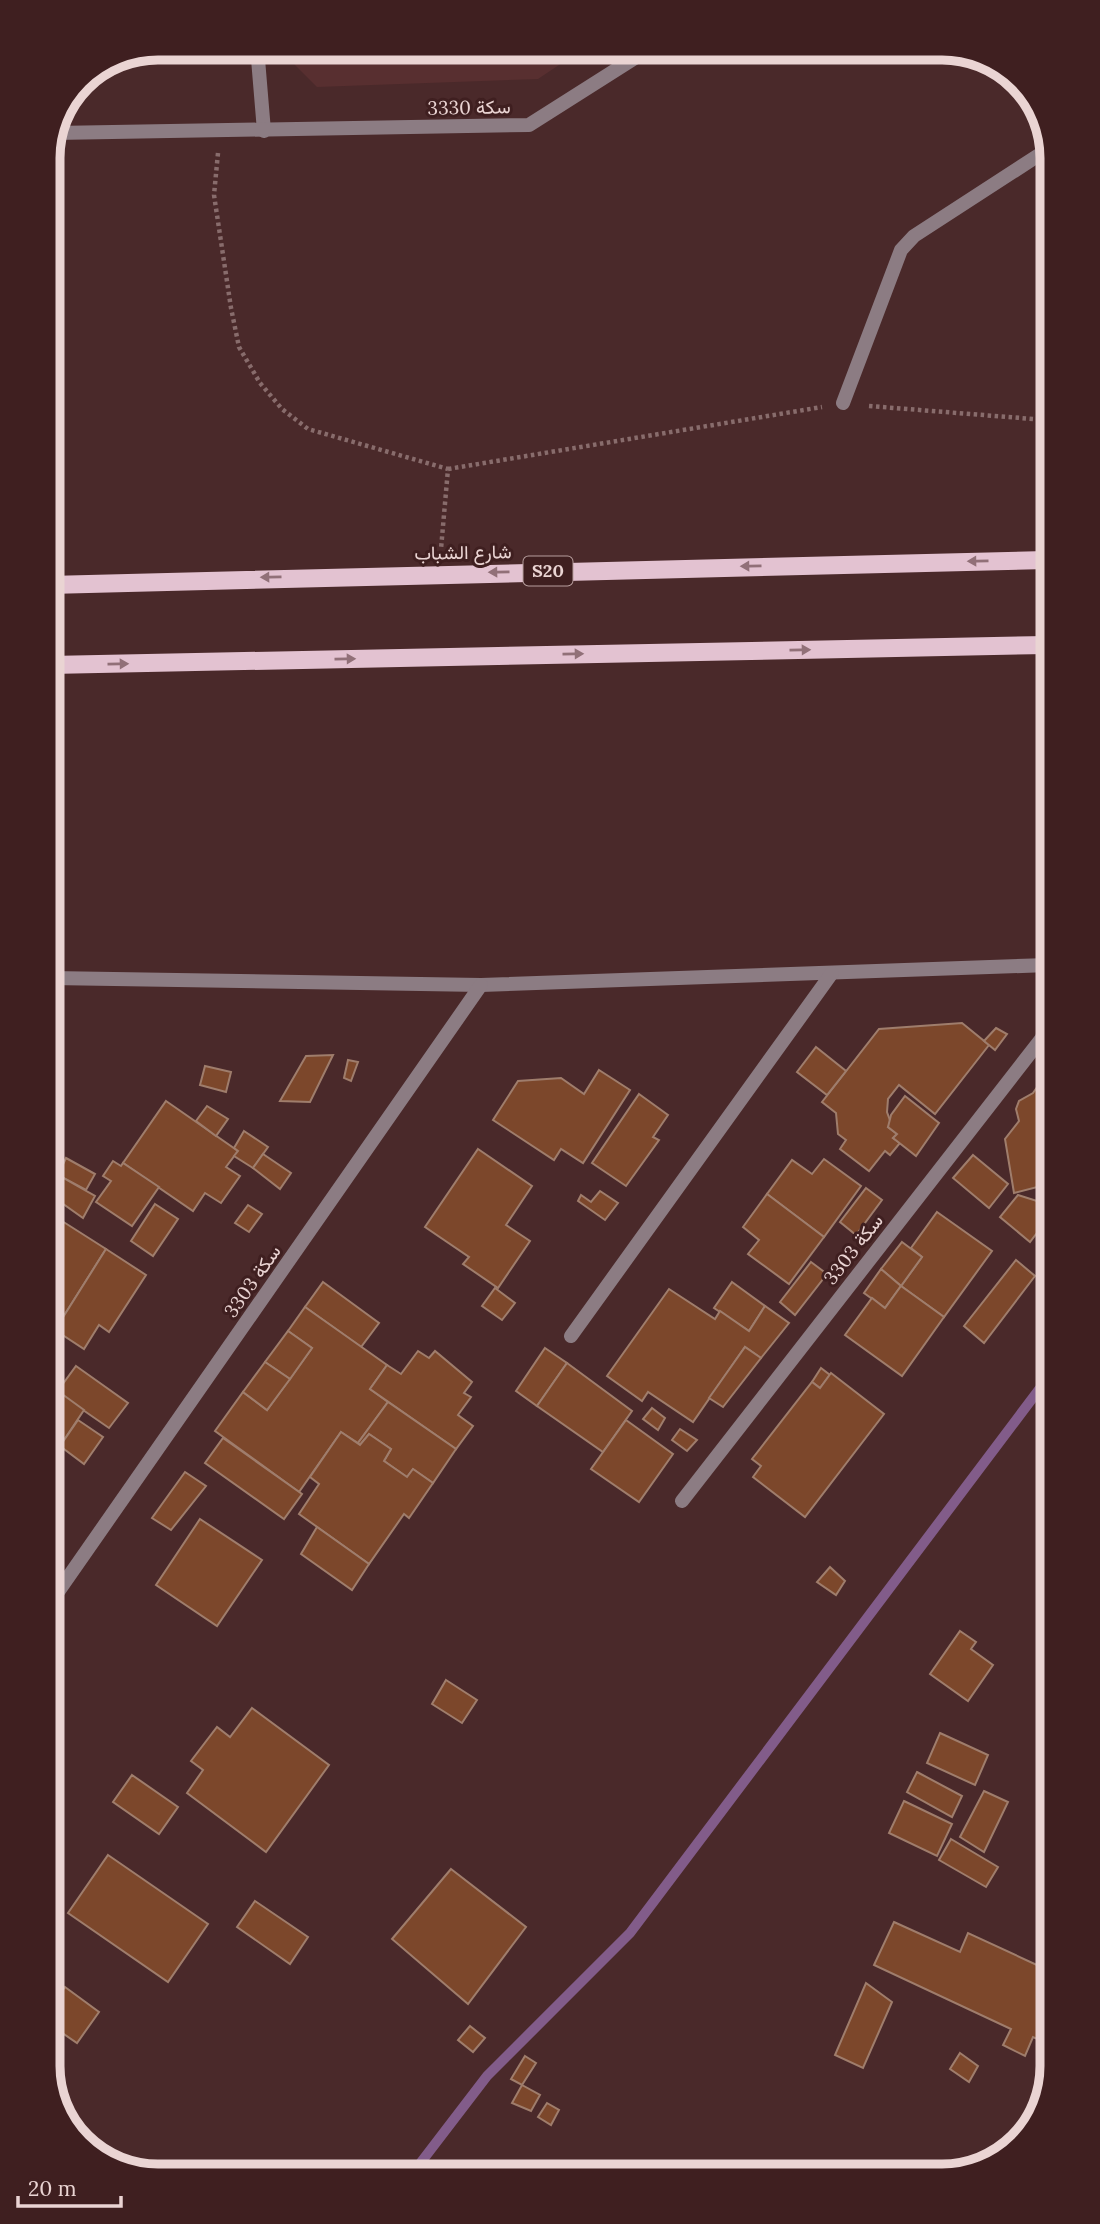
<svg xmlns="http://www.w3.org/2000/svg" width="1100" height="2224" font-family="Lora,Vazirmatn,serif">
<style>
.built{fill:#582f30}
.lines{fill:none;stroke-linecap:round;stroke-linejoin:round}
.stream{stroke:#825c8a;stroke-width:10}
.building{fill:#7c472b;stroke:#9f7d6c;stroke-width:2}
.path{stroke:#886c6c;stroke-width:4.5;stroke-dasharray:3.5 3.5;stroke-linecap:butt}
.minor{stroke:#8c7c83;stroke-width:14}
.primary{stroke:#e3c2d1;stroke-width:18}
.oneway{fill:#917078}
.labels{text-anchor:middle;stroke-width:6;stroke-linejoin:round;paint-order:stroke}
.shield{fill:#3f1f20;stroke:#b79e9d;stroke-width:2}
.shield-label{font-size:18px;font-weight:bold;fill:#ead4d3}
.street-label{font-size:19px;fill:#ead4d3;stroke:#3f1f20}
.rim{fill:none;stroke:#ead4d3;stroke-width:9}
</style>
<rect width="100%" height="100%" fill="#4a292a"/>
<!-- built -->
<polygon class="built" points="290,47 586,47 538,79 317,87 290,60"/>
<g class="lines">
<!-- stream -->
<polyline class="stream" points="412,2174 487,2076 630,1933 1050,1375"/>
</g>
<!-- building -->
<g class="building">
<polygon points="962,1023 989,1045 935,1114 899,1085 888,1099 887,1112 891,1123 888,1127 897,1134 893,1138 900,1143 890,1155 885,1151 869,1171 840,1149 846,1140 838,1134 836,1113 822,1102 879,1029"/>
<polygon points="996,1028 1007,1034 995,1050 984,1041"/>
<polygon points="816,1047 846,1071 827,1095 797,1072"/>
<polygon points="333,1055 310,1102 280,1101 306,1056"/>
<polygon points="348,1060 358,1062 351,1081 344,1078"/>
<polygon points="205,1066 231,1072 226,1092 200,1085"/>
<polygon points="599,1070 630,1090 583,1163 561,1149 554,1160 493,1120 518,1081 561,1078 584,1094"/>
<polygon points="1049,1070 1049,1146 1042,1142 1040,1145 1040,1168 1049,1170 1049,1184 1014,1193 1005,1139 1019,1121 1016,1109 1019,1101 1033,1093"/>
<polygon points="639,1094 668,1115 653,1137 659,1140 626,1186 592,1163"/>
<polygon points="905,1096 939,1123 916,1156 893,1138 897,1134 888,1127 891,1115"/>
<polygon points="166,1101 238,1151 226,1167 240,1176 221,1203 205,1193 193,1211 123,1163"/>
<polygon points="207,1106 228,1119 216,1136 196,1121"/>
<polygon points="244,1131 268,1147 253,1168 234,1156 238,1151 234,1148"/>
<polygon points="478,1149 532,1186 506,1225 530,1241 498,1288 463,1264 469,1257 425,1227"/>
<polygon points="263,1154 291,1173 280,1189 253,1168"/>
<polygon points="973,1155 1008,1184 989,1208 953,1178"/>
<polygon points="66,1158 95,1174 86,1190 58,1175"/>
<polygon points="824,1159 861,1186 824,1237 767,1194 792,1160 812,1174"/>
<polygon points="113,1161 121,1166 123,1163 159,1187 132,1226 96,1202 111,1181 103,1176"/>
<polygon points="58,1175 95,1196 83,1218 52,1196 52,1187"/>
<polygon points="866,1188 882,1200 856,1235 840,1222"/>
<polygon points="600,1191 618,1203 605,1220 578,1201 581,1195 591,1202"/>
<polygon points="767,1194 824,1237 789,1284 748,1254 759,1240 743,1227"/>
<polygon points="1018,1195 1040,1202 1049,1201 1049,1217 1030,1242 1000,1217"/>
<polygon points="155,1204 178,1219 153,1256 131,1241"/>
<polygon points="248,1205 262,1214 249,1232 235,1223"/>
<polygon points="937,1212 992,1251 944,1317 901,1286 922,1257 911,1248"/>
<polygon points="62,1221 106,1249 55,1330 52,1328 52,1237"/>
<polygon points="902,1242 922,1257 901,1286 881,1269"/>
<polygon points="106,1249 146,1275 109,1332 99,1325 84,1349 55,1330"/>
<polygon points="1016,1260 1035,1276 984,1343 964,1326"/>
<polygon points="811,1262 827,1274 795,1315 780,1302"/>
<polygon points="881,1269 901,1286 885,1308 864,1293"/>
<polygon points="323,1282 379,1323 361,1347 305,1307"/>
<polygon points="732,1282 765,1306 749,1331 714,1308"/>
<polygon points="901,1286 944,1317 902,1376 845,1335 872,1298 885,1308"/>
<polygon points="495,1288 515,1303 502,1320 482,1306"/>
<polygon points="669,1289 715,1319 720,1311 749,1331 765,1306 789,1323 761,1358 745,1347 693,1422 648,1392 642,1401 607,1376"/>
<polygon points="305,1307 387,1365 370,1389 388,1402 358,1443 341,1432 299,1492 215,1431 243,1392 267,1410 312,1348 288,1331"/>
<polygon points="288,1331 312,1348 290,1379 265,1362"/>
<polygon points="745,1347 761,1358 723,1407 709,1398"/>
<polygon points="545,1348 567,1363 537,1406 516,1391"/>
<polygon points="418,1351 429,1358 435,1351 472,1382 464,1393 471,1397 458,1415 473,1426 456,1449 370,1389 387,1365 401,1374"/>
<polygon points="265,1362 290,1379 267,1410 243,1392"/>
<polygon points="567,1363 632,1411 603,1452 537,1406"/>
<polygon points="76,1366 128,1403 109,1428 57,1392"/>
<polygon points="821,1368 830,1375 820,1388 812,1382"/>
<polygon points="831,1373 884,1414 805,1517 753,1477 761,1466 752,1459 812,1382 820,1388"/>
<polygon points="62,1394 84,1410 60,1446 53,1441 53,1407"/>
<polygon points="388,1402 456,1449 433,1483 413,1469 407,1477 384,1461 391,1449 369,1434 360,1445 358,1443"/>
<polygon points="652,1408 665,1418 658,1430 643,1419"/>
<polygon points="78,1420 103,1437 84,1464 60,1446"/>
<polygon points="626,1420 673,1454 639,1502 591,1469"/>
<polygon points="680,1429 697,1440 687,1451 672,1440"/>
<polygon points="341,1432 360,1445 369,1434 391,1449 384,1461 407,1477 413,1469 433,1483 409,1518 404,1514 369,1564 299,1514 319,1484 310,1477"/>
<polygon points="223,1438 302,1494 284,1519 205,1463"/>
<polygon points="185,1472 206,1486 171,1530 152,1518"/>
<polygon points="200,1519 262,1560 217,1626 156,1585"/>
<polygon points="317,1527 369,1564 352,1590 301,1554"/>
<polygon points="830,1567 845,1581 836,1595 817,1582"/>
<polygon points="960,1631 976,1642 971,1649 993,1665 968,1701 930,1674"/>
<polygon points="446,1680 477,1700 462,1723 432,1704"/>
<polygon points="252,1708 329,1765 266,1852 187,1793 203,1770 191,1761 217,1727 230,1737"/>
<polygon points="940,1733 988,1755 975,1785 927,1763"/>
<polygon points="917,1772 962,1796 952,1817 907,1792"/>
<polygon points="132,1775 178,1807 159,1834 113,1802"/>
<polygon points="984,1791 1008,1802 984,1852 960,1837"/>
<polygon points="904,1801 952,1824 937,1856 889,1833"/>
<polygon points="951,1839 998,1867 986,1887 939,1860"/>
<polygon points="108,1855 208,1924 168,1982 68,1913"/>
<polygon points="451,1869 526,1927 468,2004 392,1939"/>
<polygon points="255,1901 308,1937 290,1964 237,1927"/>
<polygon points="894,1922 960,1952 968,1933 1052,1972 1053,2046 1033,2037 1025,2056 1003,2045 1011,2029 874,1965"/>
<polygon points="866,1983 892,2002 863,2068 835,2055"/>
<polygon points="65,1987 99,2012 77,2043 55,2028 55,2001"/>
<polygon points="470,2026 485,2038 473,2052 458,2040"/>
<polygon points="960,2053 978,2066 969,2082 950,2069"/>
<polygon points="525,2056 536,2063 522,2085 511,2079"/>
<polygon points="522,2085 540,2095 531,2111 512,2103"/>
<polygon points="547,2103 559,2110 551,2125 538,2117"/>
</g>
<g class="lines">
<!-- path -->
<g class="path">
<polyline points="218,153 214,195 231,308 239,347 260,383 282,409 308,429 448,469 441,549"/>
<polyline points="869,406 1046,420"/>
<polyline points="448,469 822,407"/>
</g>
<!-- minor -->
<g class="minor">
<polyline points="257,47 264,131"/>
<polyline points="55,133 529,125 652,47"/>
<polyline points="843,403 901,250 914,236 1045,151"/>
<polyline points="51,978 481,985 1048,965"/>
<polyline points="571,1336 832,973"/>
<polyline points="682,1501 1042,1038 1048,1017"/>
<polyline points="53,1599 481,985"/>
</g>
<!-- primary -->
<g class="primary">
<polyline points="49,585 1046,560"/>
<polyline points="50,665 1047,645"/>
</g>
</g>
<!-- one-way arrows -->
<defs><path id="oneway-solid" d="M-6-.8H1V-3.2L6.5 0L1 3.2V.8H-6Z" transform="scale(1.75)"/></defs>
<g class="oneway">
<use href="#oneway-solid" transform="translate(978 561) rotate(179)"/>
<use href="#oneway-solid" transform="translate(751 566) rotate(179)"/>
<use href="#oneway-solid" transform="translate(499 572) rotate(179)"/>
<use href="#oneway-solid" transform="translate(271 577) rotate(179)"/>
<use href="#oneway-solid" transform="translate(800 650) rotate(-1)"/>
<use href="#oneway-solid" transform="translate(573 654) rotate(-1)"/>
<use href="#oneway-solid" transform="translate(345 659) rotate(-1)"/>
<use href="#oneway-solid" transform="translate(118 664) rotate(-1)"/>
</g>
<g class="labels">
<!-- shield labels -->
<rect class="shield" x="523.5" y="556.5" width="49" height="29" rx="5"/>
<g class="shield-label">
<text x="548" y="577">S20</text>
</g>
<!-- street labels -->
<g class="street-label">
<text transform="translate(469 107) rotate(-1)" y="7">سكة 3330</text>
<text transform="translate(463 552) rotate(-1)" y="7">شارع الشباب</text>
<text transform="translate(853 1249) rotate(-52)" y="7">سكة 3303</text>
<text transform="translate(252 1281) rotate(-55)" y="7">سكة 3303</text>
</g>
</g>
<!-- crop -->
<path d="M0 0H1100V2224H0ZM158 60H942A98 98 0 0 1 1040 158V2066A98 98 0 0 1 942 2164H158A98 98 0 0 1 60 2066V158A98 98 0 0 1 158 60Z" fill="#3f1f20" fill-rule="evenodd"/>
<path class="rim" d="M158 60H942A98 98 0 0 1 1040 158V2066A98 98 0 0 1 942 2164H158A98 98 0 0 1 60 2066V158A98 98 0 0 1 158 60Z"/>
<!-- scale -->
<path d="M18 2196v10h103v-10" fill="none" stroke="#ead4d3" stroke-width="3.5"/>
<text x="28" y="2196" font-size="21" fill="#ead4d3" stroke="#3f1f20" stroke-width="5" paint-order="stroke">20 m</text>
</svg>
